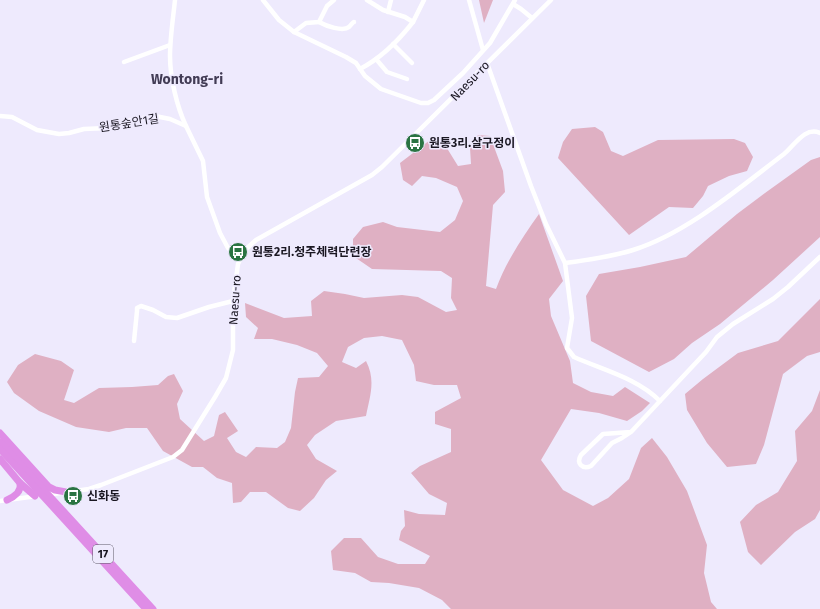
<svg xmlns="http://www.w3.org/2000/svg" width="820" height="609" font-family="'Fira Sans','Noto Sans KR',sans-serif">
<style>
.forest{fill:#dfb0c3}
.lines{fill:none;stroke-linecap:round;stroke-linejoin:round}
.minor{stroke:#fff;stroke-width:4.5}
.highway{stroke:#df8de6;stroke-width:7}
.labels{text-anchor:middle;stroke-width:3;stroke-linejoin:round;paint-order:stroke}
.shield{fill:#eeeafd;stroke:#5a5664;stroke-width:1}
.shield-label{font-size:11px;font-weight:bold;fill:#1a1722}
.street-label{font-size:12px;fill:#1a1722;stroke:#eeeafd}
.poi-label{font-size:12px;font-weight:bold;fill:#1a1722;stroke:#eeeafd;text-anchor:start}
.quarter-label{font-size:14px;font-weight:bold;fill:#423c55;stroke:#eeeafd}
</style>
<rect width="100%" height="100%" fill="#eeeafd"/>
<!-- forest -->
<g class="forest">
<polygon points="479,0 493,0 484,23"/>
<polygon points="595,127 603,132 611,151 623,156 658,140 734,139 745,143 753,157 747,171 729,176 708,186 703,196 693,208 669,207 629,235 558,158 563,142 572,129"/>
<path d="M478 135 490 136 503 171 505 192 493 205 486 286 496 289C506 262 522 238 539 214L563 281 549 299 551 316 570 361 573 383 591 392 613 396 625 387 650 403 642 411 627 421 599 413 571 409 541 460 563 490 593 506 608 498 629 479 641 448 652 438 667 457 687 491 707 545 704 573 711 602 717 609H451L442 600 419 588 389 583 371 582 355 573 333 570 331 551 344 538H361L378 557 398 564H425L430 556 399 540 401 531 405 526 404 510 419 514 445 515 447 503 429 494 411 473 420 466 451 452V429L435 424V412L461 398 457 385H434L416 381 414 365 402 340 382 336 364 338 348 347 342 362 356 368 366 361C376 380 370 396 366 416L336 421 315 435 307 445 316 459 337 471 326 480 314 498 300 511 288 508 266 492H250L241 502 233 503 232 483 217 478 203 467H192L163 451 147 428H126L109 432 76 427 39 411 14 393 7 382 18 365 35 354 61 361 74 370 64 400 74 403 99 388 132 387 158 385 168 376 174 374 183 391 177 404 180 419 204 441 214 436 219 415 225 412 238 431 227 438 236 452 246 457 256 447 277 448 285 442 291 428 295 392 298 378 319 377 328 366 317 353 297 345 272 339H254L258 328 246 317 245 303 284 318 312 316 311 301 324 291 345 294 364 298 402 295 418 297 446 312 457 310 451 298 452 278 441 271 372 269 353 256V239L363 227 383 222 397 227 440 232 455 220 463 201 457 187 436 178 422 176 412 186 403 180 400 163 434 137 445 145 458 166 471 164 470 148Z"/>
<polygon points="820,157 820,237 773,280 720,324 692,343 674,359 649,372 591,341 586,296 599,274 640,267 686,257 737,214 765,193 811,160"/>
<polygon points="820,299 820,352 807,356 783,374 764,445 756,464 727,467 707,443 687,410 685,394 703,379 738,353 778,341"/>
<polygon points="820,390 820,510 815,519 795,532 761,565 748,552 740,522 756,505 778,492 797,461 795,431 812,411"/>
</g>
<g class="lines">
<!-- minor -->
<g class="minor">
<path d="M175 0C173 19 170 38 170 56 170 78 177 107 186 126"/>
<polyline points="263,0 279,20 294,32 346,57 356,63 365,76 381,89 421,103 428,103 434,100 463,73 490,43 515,0"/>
<polyline points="469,0 483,50"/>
<polyline points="513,4 521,9 532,18"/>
<polyline points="388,12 391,0"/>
<path d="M319 22C326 26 343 32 349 27 350 26 353 22 354 22"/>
<polyline points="413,22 424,0"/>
<polyline points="294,32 306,23 319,22 327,6 334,0"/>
<polyline points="393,44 412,63"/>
<polyline points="376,59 387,72 407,79"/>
<polyline points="124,62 170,45"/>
<path d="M487 63 531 186 546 224 565 263 572 318 567 348 574 357C603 370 637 378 660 401L706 352 717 337 733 324 773 299 788 287 820 257"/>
<path d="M360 69C381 58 399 40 413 22L405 17 383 10 367 0"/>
<polyline points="0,116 12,117 37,130 59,134 69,133 84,129 108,128 126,121 155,116 170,119 186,126 203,161 207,197 220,233 228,248 239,259"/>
<path d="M565 263C588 260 611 257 633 250 687 233 739 188 784 154 794 146 805 126 820 133"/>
<polyline points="134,341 137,311 137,308 141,306 153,310 166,317 177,318 209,307 233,301"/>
<path d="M631 432 603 434 581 455C576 463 582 470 591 466L612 443 622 438 631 432 660 401"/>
<polyline points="46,495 89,489 101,485 173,457 182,450 215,397 226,378 233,350 233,301 238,264 244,251 256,240 372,175 382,167 551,0"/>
<polyline points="0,501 37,496"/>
</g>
<!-- highway -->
<g class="highway">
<polyline points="0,433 49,487 55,490 66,492"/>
<polyline points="0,442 153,609"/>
<polyline points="0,449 146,609"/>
<polyline points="0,459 20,483 35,496"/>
<path d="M7 500C14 497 22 491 20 483"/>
</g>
</g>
<!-- icons -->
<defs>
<g id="bus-disc" transform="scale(1)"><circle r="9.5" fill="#2a7442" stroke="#eeeafd"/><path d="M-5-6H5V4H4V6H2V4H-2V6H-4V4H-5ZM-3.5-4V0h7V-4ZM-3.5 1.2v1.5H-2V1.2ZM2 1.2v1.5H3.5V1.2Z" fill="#fff"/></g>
</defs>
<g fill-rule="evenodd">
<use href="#bus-disc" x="415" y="143"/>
<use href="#bus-disc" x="238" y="252"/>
<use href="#bus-disc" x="73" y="496"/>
</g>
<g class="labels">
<!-- shield labels -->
<rect class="shield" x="93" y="545" width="20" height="18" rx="3"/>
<g class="shield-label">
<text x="103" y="558">17</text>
</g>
<!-- street labels -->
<g class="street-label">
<text transform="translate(470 81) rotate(-46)" y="4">Naesu-ro</text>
<text transform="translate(129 123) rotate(-9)" y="4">원통숲안1길</text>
<text transform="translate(235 300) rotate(-86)" y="4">Naesu-ro</text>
</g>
<!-- poi labels -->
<g class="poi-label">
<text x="429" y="147">원통3리.살구정이</text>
<text x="252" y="256">원통2리.청주체력단련장</text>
<text x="87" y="500">신화동</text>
</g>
<!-- quarter labels -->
<g class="quarter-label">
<text x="187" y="84">Wontong-ri</text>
</g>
</g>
</svg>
